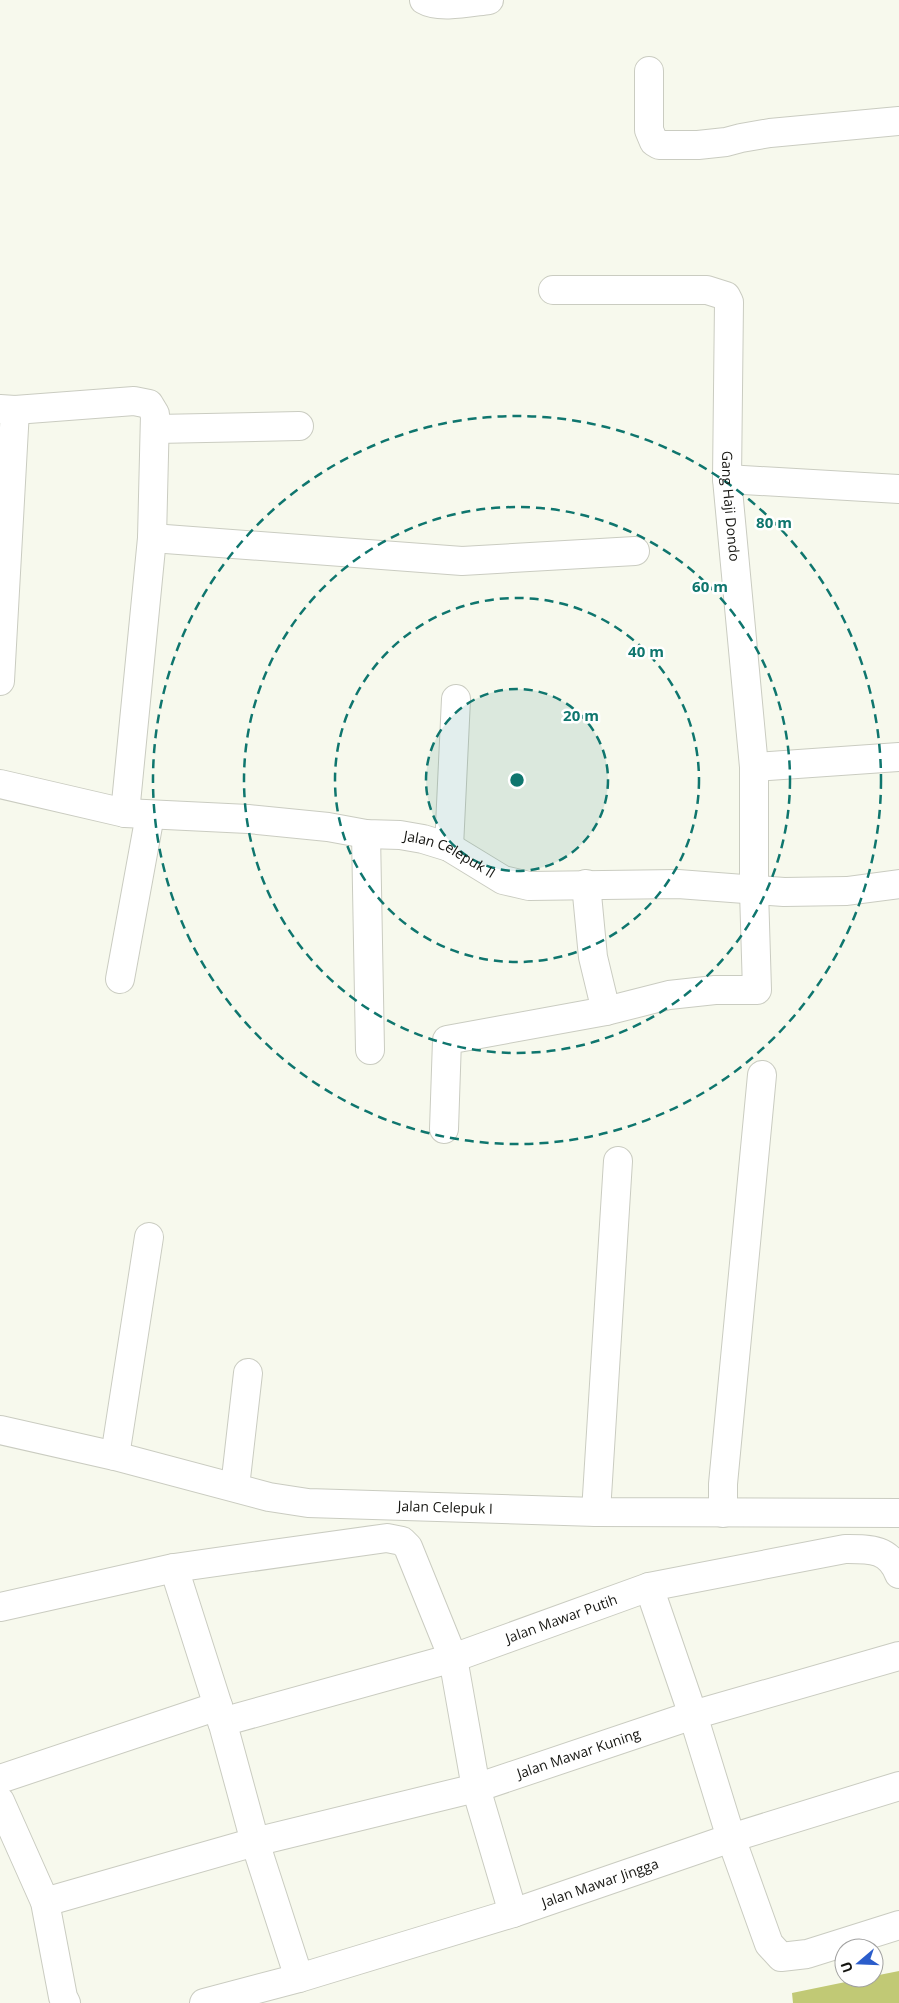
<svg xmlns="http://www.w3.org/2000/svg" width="899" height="2003" font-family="'Open Sans',sans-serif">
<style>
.water{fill:#c1c975}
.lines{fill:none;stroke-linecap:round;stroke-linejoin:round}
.minor-casing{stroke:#caccc1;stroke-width:30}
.minor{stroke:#fff;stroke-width:28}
.ring{fill:none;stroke:#0f766e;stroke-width:2.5;stroke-dasharray:9 6}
.labels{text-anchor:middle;stroke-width:5;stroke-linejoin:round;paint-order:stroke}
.street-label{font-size:14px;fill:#151511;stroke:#fff}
.centre{fill:#0f766e;stroke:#fff;stroke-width:2.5}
.ring-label{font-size:15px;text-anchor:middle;font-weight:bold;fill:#0f766e;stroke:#fff;stroke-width:5;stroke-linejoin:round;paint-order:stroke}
</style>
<rect width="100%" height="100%" fill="#f7f9ed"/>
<!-- water -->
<polygon class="water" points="899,1971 899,2003 793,2003 792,1993 865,1978 874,1978 874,1976"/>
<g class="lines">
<!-- minor casing -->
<g class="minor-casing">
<g id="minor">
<path d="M424 0C439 9 471 2 489 0"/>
<polyline points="649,71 649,130 654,142 659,145 698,145 726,142 741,138 770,133 899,121"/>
<path id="s1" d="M553 290H707L726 296 729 302 727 479 754 767V891L757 990H715L669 995 606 1011"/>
<polyline points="0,409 15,410 134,401 149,404 155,414 152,538 125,813"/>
<polyline points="156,429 299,426"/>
<polyline points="727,479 899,489"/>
<polyline points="152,538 462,561 635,551"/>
<polyline points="0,681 15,410"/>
<polyline points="754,767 899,757"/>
<path id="s2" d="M0 784 125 813 248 819 328 827 366 834 400 835 423 839 449 847 503 880 529 886 678 884 784 892 847 891 899 884"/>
<polyline points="366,834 370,1050"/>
<polyline points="449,847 456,699"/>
<polyline points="120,979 150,815"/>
<polyline points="444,1129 447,1040 606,1011 593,957 586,884"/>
<path id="s3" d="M0 1430 115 1456 269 1497 308 1503 596 1512 899 1513"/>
<polyline points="115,1456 149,1237"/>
<polyline points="235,1487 248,1373"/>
<polyline points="596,1512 618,1161"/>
<polyline points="723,1513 723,1484 762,1075"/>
<polyline points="174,1568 218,1706 255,1842 299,1978"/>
<polyline points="649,1587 693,1715 731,1838 769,1944 781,1957 807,1954 899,1925"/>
<polyline points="0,1607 174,1568 387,1538 402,1541 408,1547 453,1658 476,1788 513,1913"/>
<path id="s4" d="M222 1722 453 1658 649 1587 845 1549C870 1549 889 1548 899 1574"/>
<polyline points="0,1779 218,1706"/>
<polyline points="0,1801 45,1902 63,1997 66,2003"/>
<path id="s5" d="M45 1902 255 1842 476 1788 693 1715 899 1656"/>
<path id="s6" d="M204 2003 299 1978 513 1913 731 1838 899 1786"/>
</g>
</g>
<!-- minor -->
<use href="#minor" class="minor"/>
</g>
<!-- distance rings -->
<circle cx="517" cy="780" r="91" fill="#0f766e" fill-opacity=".12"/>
<g class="ring">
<circle cx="517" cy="780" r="91"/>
<circle cx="517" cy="780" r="182"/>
<circle cx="517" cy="780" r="273"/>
<circle cx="517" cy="780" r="364"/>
</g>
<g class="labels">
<!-- street labels -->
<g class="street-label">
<text dy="5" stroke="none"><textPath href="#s1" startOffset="385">Gang Haji Dondo</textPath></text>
<text dy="5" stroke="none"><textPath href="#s2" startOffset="458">Jalan Celepuk II</textPath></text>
<text dy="5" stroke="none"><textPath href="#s3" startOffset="454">Jalan Celepuk I</textPath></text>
<text dy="5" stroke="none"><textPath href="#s4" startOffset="355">Jalan Mawar Putih</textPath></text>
<text dy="5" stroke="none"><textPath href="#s5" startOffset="554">Jalan Mawar Kuning</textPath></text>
<text dy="5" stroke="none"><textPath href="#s6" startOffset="414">Jalan Mawar Jingga</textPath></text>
</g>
</g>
<circle cx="517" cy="780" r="8" class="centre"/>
<g class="ring-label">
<text x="774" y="528">80 m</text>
<text x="710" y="592">60 m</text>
<text x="646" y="657">40 m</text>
<text x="581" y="721">20 m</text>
</g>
<!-- north arrow -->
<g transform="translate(859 1963) rotate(251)"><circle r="24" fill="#ffffff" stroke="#a1a1a0"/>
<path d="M0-4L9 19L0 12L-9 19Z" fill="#2b5dcb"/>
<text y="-8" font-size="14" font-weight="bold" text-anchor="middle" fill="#151511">U</text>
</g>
</svg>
